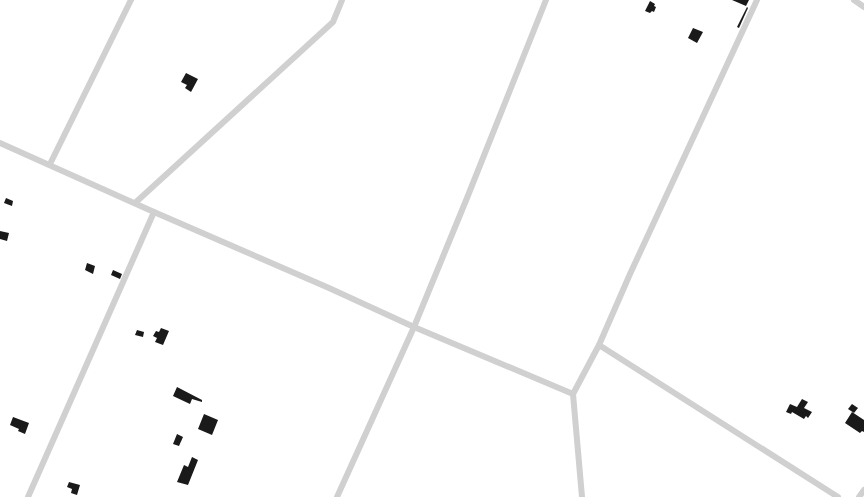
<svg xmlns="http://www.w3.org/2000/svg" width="864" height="497" font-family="'Asap Condensed',sans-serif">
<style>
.building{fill:#1a1a1a}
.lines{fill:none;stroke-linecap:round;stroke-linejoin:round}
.street{stroke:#d0d0d0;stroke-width:6}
</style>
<rect width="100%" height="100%" fill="#fff"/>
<!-- building -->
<g class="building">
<polygon points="732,0 749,0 746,6"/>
<polygon points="650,1 655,4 654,6 656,7 654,12 652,11 650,13 645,11"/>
<polygon points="747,7 748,8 739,28 737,27"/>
<polygon points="693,28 703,32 697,43 688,38"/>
<polygon points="186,73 198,79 191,92 185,88 187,85 181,82"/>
<polygon points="6,198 13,201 12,206 4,203"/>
<polygon points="0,231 9,233 7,241 0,239"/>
<polygon points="87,263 95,266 93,274 85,270"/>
<polygon points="113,270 122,274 120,279 111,275"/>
<polygon points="161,328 169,331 163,345 155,342 157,338 153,336 156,331 159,332"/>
<polygon points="137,330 144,332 143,337 135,335"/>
<polygon points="177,387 202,400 202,402 192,399 190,404 173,396"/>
<polygon points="802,399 808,402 804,408 812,412 808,418 806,416 804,419 792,412 791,414 786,412 790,404 797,407"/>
<polygon points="852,404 858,408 854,413 848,409"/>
<polygon points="852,412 864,420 864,432 862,431 860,433 845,423"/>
<polygon points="204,414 218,420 212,435 198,429"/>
<polygon points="13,417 29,423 25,434 18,431 19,429 10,425"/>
<polygon points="177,434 183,437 179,446 173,444"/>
<polygon points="192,457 198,460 188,485 177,482 184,465 188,467"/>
<polygon points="69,482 80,485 77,495 71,493 72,489 67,487"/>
</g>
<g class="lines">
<!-- street -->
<g class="street">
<polyline points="854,0 864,7"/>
<polyline points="0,143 154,212 329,288 414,327 573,394"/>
<polyline points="50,164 131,0"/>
<polyline points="135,203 333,22 342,0"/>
<polyline points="599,345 838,497"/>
<polyline points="28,497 154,212"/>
<polyline points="337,497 414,327 467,198 546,0"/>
<polyline points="582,497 573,394 599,345 630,274 757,0"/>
<polyline points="859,497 864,490"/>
</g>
</g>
</svg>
